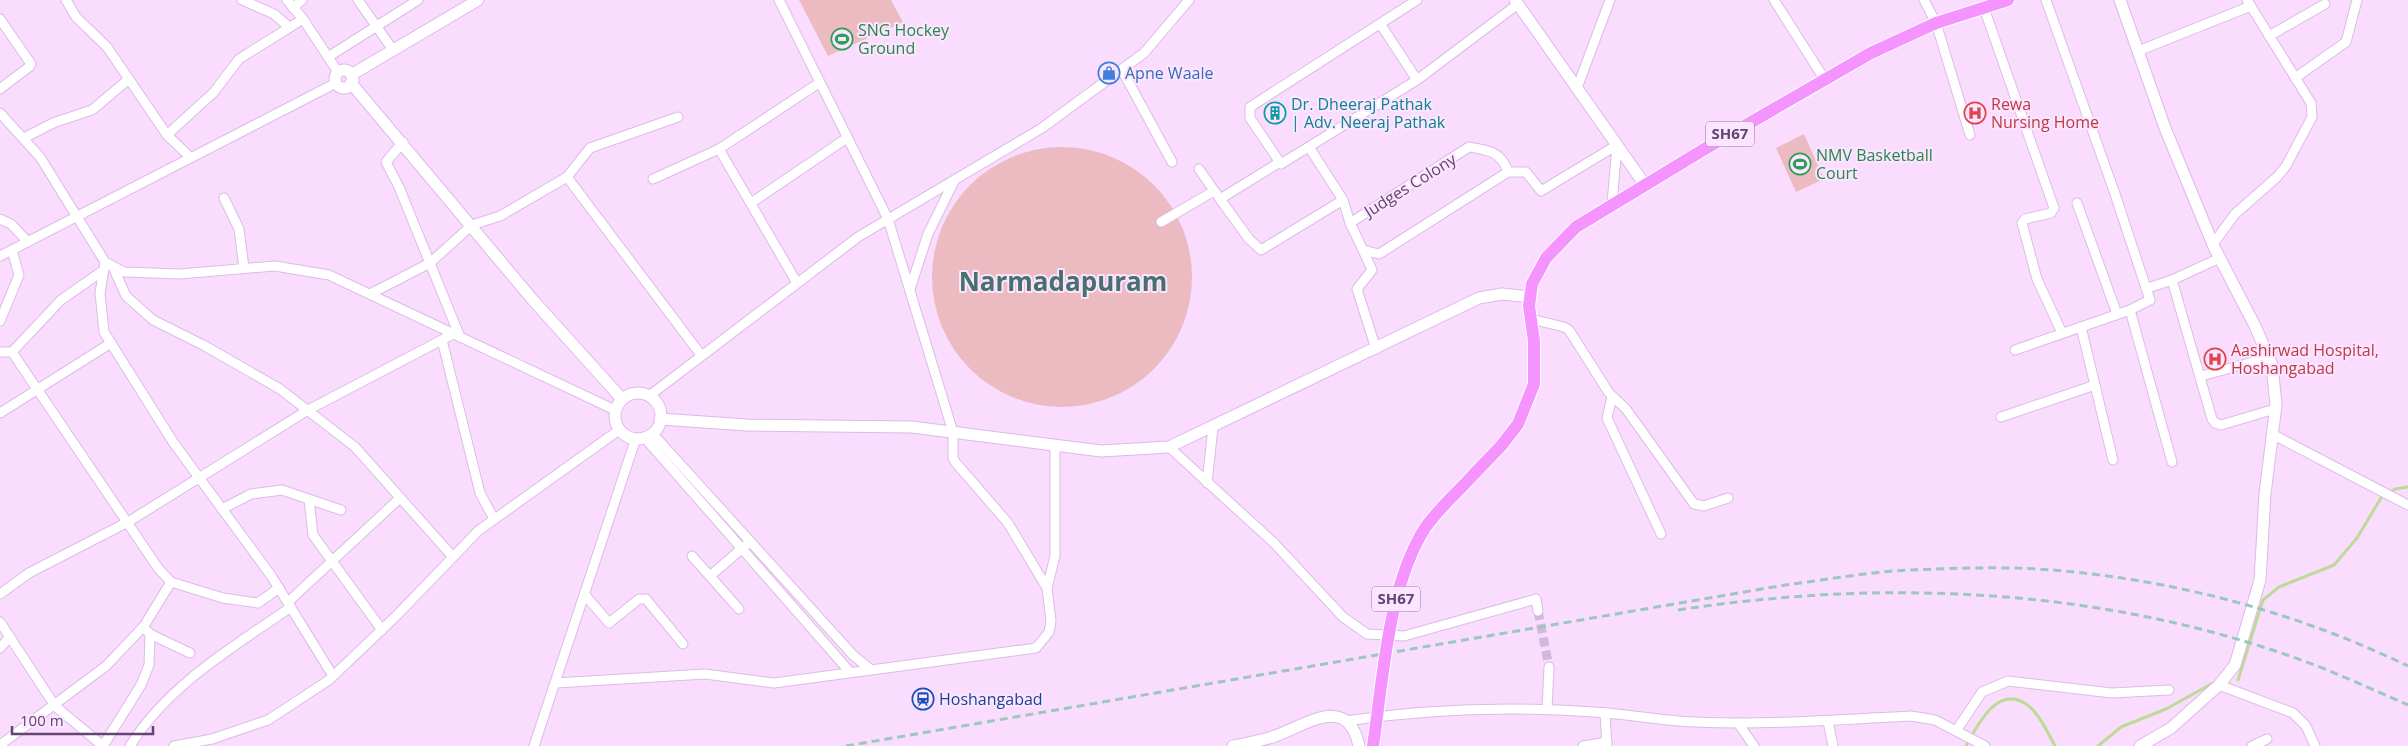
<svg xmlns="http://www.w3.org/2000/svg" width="2408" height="746" font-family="'Open Sans',sans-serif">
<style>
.green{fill:#ecbbc1}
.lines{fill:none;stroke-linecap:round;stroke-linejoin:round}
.stream{stroke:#bddb96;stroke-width:3}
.street-tunnel{stroke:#d4b7dc;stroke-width:9;stroke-dasharray:9 4.5;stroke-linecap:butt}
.street-casing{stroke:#dbbce4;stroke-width:11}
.secondary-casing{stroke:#ddb8ea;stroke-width:13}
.primary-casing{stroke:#fff;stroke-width:14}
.street{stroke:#fff;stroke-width:9}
.secondary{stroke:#fff;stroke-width:11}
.primary{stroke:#f593ff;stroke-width:12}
.rail{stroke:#9cc7bf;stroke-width:3;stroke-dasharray:8 5;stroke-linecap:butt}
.primary-bridge-casing{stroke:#fff;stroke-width:14;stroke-linecap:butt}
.primary-bridge{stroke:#f593ff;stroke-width:12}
.labels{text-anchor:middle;stroke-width:4;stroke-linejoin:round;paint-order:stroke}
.shield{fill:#fce5ff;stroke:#91749e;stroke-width:1}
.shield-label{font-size:15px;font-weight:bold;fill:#634475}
.leisure-label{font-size:16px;fill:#27864d;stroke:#fce5ff;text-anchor:start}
.shop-label{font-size:16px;fill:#366cbe;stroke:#fce5ff;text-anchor:start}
.culture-label{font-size:16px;fill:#0d838f;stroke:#fce5ff;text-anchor:start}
.health-label{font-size:16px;fill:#be3a42;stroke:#fce5ff;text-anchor:start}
.street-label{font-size:16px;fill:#634475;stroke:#fce5ff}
.transit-label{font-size:16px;fill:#164399;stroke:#fce5ff;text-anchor:start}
.town-label{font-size:26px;font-weight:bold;fill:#48706e;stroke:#fce5ff}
</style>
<rect width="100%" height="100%" fill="#faddfe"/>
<!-- green -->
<g class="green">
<polygon points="799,0 891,0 903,22 828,56"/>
<polygon points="1804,134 1824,179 1796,192 1776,148"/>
<circle cx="1062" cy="277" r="130"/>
</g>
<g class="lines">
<!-- stream -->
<g class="stream">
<polyline points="2238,680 2263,600 2279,587 2334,565 2357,538 2381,498 2395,489 2408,487"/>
<path d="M1966 746C1978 724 1999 681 2030 707 2041 717 2048 733 2055 746"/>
<polyline points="2098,746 2121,727 2166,709 2213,683"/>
</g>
<!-- street-tunnel -->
<polyline class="street-tunnel" points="1538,611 1549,667"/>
<!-- street casing -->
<g class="street-casing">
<g id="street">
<polyline points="66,0 76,17 107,47 167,135 190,157"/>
<polyline points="242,0 274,14 289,27"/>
<polyline points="287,0 303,19 338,72"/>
<polyline points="358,0 393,50"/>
<polyline points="1774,0 1825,80"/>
<polyline points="1924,0 1936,23 1970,135"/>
<polyline points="293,8 302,0"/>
<polyline points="1984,8 2054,208 2051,213 2025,219 2022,223 2037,279 2062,333"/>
<polyline points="0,19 31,64 29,67 0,89"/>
<polyline points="1381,25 1417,80 1281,164 1250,118 1250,107 1417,0"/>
<polyline points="2269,36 2325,4"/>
<polyline points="2138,51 2251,6"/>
<polyline points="328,57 418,0"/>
<polyline points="1122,70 1172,162"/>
<polyline points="2295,78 2346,42 2357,0"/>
<polyline points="1417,80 1518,4"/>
<polyline points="1577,88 1610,0"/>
<polyline points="0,113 40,157 105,262 124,272 180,274 275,266 329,275 615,410"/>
<polyline points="167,135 214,92 239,59 303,19"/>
<polyline points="24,138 53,123 92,110 129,79"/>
<polyline points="403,142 386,162 399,187 460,337"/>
<polyline points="1309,147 1343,200 1350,223"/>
<polyline points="719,149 797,283"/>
<polyline points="1199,169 1220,199 1280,162"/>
<path d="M1508 172C1502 152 1488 150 1469 147L1350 223 1363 250 1379 254 1508 172H1526L1541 191 1617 145 1612 204"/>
<polyline points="567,177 701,355"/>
<polyline points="653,179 719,149 819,83"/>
<polyline points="224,198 239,229 244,268"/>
<polyline points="1220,199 1249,239 1261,250 1343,200"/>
<polyline points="751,203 847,138"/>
<polyline points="2077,203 2117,314"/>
<polyline points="0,219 11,224 28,242"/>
<polyline points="1161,222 1214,191"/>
<polyline points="2213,244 2235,214 2277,177 2286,166 2312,117 2311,103 2247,0"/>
<polyline points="1363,250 1372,270 1357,289 1376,349"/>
<polyline points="0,256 336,83"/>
<polyline points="2220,258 2172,280 2212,419 2215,423 2221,425 2275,409"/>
<polyline points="105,262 100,293 104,332 173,442 272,577 333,676"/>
<polyline points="113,267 126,296 153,320 205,346 280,389 355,447 453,557"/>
<polyline points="2148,288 2172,280"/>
<polyline points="910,289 928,234 954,181"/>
<polyline points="370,294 430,263 472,225 500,216 567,177 590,148 678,117"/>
<polyline points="2130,310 2172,462"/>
<polyline points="1531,319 1564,327 1569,330 1609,393 1626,409 1694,504 1704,506 1728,498"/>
<polyline points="0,321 19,275 12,250"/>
<polyline points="2081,327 2113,460"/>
<polyline points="442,340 480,493 494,519"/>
<polyline points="2015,350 2130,310 2150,300 2114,191 2046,0"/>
<polyline points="0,352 12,352 158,568 171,582 223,598 258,603 279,588"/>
<polyline points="12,352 61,300 104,270"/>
<polyline points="2201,376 2268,358"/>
<polyline points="649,396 858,237 1042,128 1144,53 1189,0"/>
<polyline points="1612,397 1607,418 1661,534"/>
<polyline points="0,413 111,343"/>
<polyline points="2001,417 2095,385"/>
<polyline points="652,433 853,655 870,669"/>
<polyline points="2272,434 2408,505"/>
<polyline points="644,437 850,672"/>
<polyline points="1169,447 1274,543 1343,617 1367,634 1404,636 1536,599 1538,611"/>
<polyline points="1207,483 1213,427"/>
<polyline points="309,500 313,535 382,630"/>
<polyline points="222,509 251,494 282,490 341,510"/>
<polyline points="692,556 739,609"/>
<polyline points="710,576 746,545"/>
<polyline points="1047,588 1055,556 1055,445"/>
<polyline points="0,594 29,573 128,522 308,410 453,334"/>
<polyline points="585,595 609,623 639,599 646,599 683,644"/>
<polyline points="288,602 400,498"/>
<polyline points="0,622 55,706 103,746"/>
<polyline points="150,634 190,653"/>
<polyline points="0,648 10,637"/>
<polyline points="556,683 705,674 774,683 1036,648 1049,632 1051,621 1047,588 1008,523 956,463 953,458 953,432 888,219 779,0"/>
<polyline points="2219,685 2293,713 2306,726 2315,746"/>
<polyline points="1547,709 1549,667"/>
<polyline points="1605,713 1607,746"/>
<path d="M1345 721C1428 709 1510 706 1594 712 1628 714 1661 721 1695 722 1767 725 1839 720 1911 716L1935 720 1985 746"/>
<polyline points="1828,721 1833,746"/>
<polyline points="1738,723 1754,746"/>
<polyline points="1956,731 1982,692 2008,681 2112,693 2169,690"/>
<polyline points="0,745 106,666 144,626 171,582"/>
<polyline points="103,746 141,685 149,665 150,634 143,627"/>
<path d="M130 746C168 685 233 647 291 607"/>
<polyline points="174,746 212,739 268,720 329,680 395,617 478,531 619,430"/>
<polyline points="534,746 636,438"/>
<polyline points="1583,746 1607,742"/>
<polyline points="2252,746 2267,739"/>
</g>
</g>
<!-- secondary casing -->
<g class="secondary-casing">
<g id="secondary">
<polyline points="1515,0 1645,185"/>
<polyline points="2120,0 2165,128 2214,247 2255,326 2272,365 2276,405 2265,494 2260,580 2235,665 2219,685 2171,728 2140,746"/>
<circle cx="344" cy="79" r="9"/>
<polyline points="351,75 478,0"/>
<polyline points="351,83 532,299 622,399"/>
<circle cx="638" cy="416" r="23"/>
<polyline points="660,419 747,425 912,427 1101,451 1169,447 1479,298 1502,294 1530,297"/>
<path d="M1233 746C1247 743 1262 741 1275 736 1306 725 1348 693 1359 746"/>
</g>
</g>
<!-- primary casing -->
<g class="primary-casing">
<polyline id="primary" points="1474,474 1501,446 1518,424 1534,384 1534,341 1529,306 1532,284 1546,258 1576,227 1703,150 1871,53 1936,23 2008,0"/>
</g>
<!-- street -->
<use href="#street" class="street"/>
<!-- secondary -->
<use href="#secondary" class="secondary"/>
<!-- primary -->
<use href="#primary" class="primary"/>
<!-- rail -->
<g class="rail">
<path d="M1678 610C1887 578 2104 588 2304 661 2339 674 2374 690 2408 705"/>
<path d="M846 746 1785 585C1826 580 1867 572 1909 570 1959 568 2013 566 2064 571 2183 582 2300 614 2408 666"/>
</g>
<!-- primary-bridge casing -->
<g class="primary-bridge-casing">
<path id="primary-bridge" d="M1373 746C1383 679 1388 586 1425 528 1438 509 1458 492 1474 474"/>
</g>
<!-- primary-bridge -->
<use href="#primary-bridge" class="primary-bridge"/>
</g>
<!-- icons -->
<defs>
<g id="stadium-ring" transform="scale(1.125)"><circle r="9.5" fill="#fce5ff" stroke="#2e9e5b" stroke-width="1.5"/><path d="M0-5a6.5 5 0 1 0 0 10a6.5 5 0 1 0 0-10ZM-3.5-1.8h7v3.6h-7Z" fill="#2e9e5b"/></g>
<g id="shop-ring" transform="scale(1.125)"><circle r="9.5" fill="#fce5ff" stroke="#3f7fe0" stroke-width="1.5"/><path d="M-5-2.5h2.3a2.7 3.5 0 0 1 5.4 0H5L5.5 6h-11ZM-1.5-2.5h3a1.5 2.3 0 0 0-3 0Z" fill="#3f7fe0"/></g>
<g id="building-ring" transform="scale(1.125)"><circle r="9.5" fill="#fce5ff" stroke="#0f9aa8" stroke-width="1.5"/><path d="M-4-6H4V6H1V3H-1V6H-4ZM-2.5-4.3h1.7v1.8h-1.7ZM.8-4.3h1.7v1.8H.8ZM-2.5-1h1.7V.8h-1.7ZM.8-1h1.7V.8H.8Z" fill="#0f9aa8"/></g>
<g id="hospital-ring" transform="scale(1.125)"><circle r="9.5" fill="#fce5ff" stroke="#e0444e" stroke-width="1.5"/><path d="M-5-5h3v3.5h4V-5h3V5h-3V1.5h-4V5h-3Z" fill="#e0444e"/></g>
<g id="station-ring" transform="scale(1.125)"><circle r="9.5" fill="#fce5ff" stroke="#1a4fb4" stroke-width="1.5"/><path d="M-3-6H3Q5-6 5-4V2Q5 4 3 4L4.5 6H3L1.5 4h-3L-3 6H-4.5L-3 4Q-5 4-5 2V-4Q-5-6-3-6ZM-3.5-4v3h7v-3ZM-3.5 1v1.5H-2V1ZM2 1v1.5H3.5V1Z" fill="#1a4fb4"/></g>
</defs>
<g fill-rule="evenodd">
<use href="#stadium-ring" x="842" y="39"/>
<use href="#shop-ring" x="1109" y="73"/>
<use href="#building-ring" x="1275" y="113"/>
<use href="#hospital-ring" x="1975" y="113"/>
<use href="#stadium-ring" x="1800" y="164"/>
<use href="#hospital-ring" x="2215" y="359"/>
<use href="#station-ring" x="923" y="699"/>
</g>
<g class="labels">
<!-- shield labels -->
<g class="shield">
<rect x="1706" y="121.5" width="48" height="25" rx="4"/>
<rect x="1372" y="586.5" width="48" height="25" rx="4"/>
</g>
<g class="shield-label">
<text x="1730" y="139">SH67</text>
<text x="1396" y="604">SH67</text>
</g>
<!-- leisure labels -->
<g class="leisure-label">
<text x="858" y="36">SNG Hockey<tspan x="858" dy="18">Ground</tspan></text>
<text x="1816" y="161">NMV Basketball<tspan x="1816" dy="18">Court</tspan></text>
</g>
<!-- shop labels -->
<g class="shop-label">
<text x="1125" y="79">Apne Waale</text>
</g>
<!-- culture labels -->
<g class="culture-label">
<text x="1291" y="110">Dr. Dheeraj Pathak<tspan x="1291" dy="18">| Adv. Neeraj Pathak</tspan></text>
</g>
<!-- health labels -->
<g class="health-label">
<text x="1991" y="110">Rewa<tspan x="1991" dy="18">Nursing Home</tspan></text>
<text x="2231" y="356">Aashirwad Hospital,<tspan x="2231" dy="18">Hoshangabad</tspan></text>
</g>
<!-- street labels -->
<g class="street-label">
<text transform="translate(1410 185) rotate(-32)" y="6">Judges Colony</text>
</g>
<!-- transit labels -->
<g class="transit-label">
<text x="939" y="705">Hoshangabad</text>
</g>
<!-- town labels -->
<g class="town-label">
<text x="1063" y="291">Narmadapuram</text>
</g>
</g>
<!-- scale -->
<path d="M12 726v8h141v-8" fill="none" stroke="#634475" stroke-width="2.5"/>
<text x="20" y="726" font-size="15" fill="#634475" stroke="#fce5ff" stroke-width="4" paint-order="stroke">100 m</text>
</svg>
